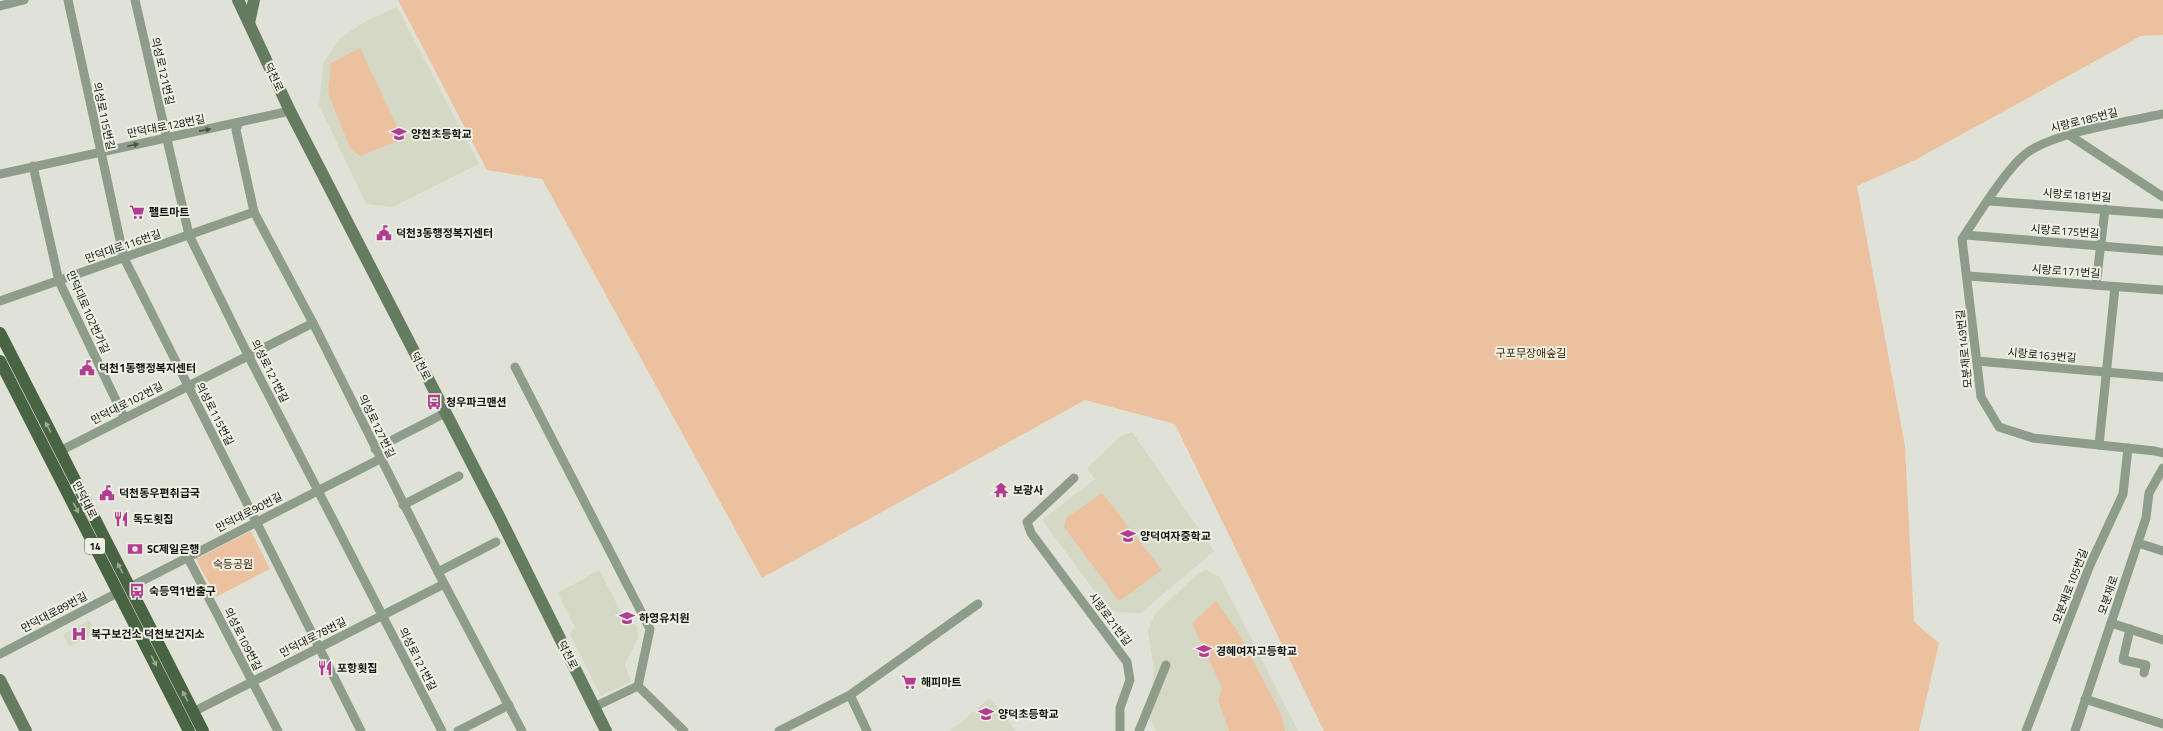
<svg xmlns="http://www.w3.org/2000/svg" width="2163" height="731" font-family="'Titillium Web','Noto Sans KR',sans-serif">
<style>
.built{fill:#d5d8c5}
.green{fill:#ecc1a0}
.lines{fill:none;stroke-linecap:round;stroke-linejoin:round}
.street{stroke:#8e9d8a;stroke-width:9}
.secondary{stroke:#667c61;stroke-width:12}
.primary{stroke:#496443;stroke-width:12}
.oneway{fill:#4a5146}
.oneway2{fill:#9caa94}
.labels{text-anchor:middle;stroke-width:4;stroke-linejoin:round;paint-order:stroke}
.shield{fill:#eef0e4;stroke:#55554f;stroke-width:1}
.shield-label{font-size:10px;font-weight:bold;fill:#13130f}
.street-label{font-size:11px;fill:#13130f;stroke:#eef0e4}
.poi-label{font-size:11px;font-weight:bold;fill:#13130f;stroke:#eef0e4;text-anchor:start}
.park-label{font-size:11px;fill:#3f2105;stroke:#eef0e4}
</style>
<rect width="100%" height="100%" fill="#e1e2d7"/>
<!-- built -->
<g class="built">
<polygon points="397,7 479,164 393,207 366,204 319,105 323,64 339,39 366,21"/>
<polygon points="1132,432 1214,551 1141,613 1117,612 1108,609 1042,520 1095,479 1087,468 1121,436"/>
<polygon points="599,570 619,608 637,627 638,638 625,665 631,682 601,696 570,634 575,627 558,593"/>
<polygon points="1206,570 1220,577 1298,731 1156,731 1149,717 1154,672 1148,630 1155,614 1197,574"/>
<polygon points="90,620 96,633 69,647 63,634"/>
<polygon points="990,698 1016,731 950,731"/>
</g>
<!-- green -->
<g class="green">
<polygon points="398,0 2163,0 2163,35 2141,36 1913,161 1857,186 1905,446 1914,622 1939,643 1919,731 1324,731 1175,424 1085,400 762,578 542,179 487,170"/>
<polygon points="360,48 403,139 360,156 350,148 328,93 331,63"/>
<polygon points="1102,493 1162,570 1119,601 1064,527 1066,518"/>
<polygon points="251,531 270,569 216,597 196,559"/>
<polygon points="1216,601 1237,630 1281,714 1285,731 1229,731 1218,700 1222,688 1192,623"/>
</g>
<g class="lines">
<!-- street -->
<g class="street">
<polyline points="68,0 124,258 361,731"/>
<polyline points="135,0 189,235 248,355 442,731"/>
<polyline points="0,6 24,0"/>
<path d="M2163 114C2126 122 2062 131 2031 150 2009 163 1977 217 1962 239L1981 397 1999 427 2033 438 2155 451 2163 453"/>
<polyline points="238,124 236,130 254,212 313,323 438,572 522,731"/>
<polyline points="2069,135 2163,197"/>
<polyline points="33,166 59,281 124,417"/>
<polyline points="0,174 290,111"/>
<polyline points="1989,201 2163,214"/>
<polyline points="1965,235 2163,251"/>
<polyline points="1968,276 2163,290"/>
<polyline points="2096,285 2105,209"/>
<polyline points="0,301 254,212"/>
<polyline points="1977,361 2163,377"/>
<polyline points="515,367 650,629 638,686"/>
<polyline points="2099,445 2115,287"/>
<polyline points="375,449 445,413"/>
<polyline points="60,451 313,323"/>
<polyline points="1074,478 1027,522 1031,533 1127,662 1130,680 1120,708 1120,731"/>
<polyline points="403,505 459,476"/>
<polyline points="2138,543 2163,551"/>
<polyline points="188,558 278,731"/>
<polyline points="438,572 496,542"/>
<polyline points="130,587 380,459"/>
<polyline points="2111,623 2163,640"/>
<polyline points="2130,629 2123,660 2146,665 2144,673"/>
<polyline points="0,654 119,592"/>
<polyline points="850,695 867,731"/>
<polyline points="2085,699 2163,724"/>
<polyline points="594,707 638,686 684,731"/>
<polyline points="193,712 444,584"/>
<polyline points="458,731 509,705"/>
<polyline points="779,731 850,695 978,604"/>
<polyline points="1139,731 1166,665"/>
<polyline points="2026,731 2090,565 2123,494 2128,448"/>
<polyline points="2075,731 2146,518 2149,493 2163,468"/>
</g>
<!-- secondary -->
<g class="secondary">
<polyline points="238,0 290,111 500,518 606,731"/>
<polyline points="249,23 254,0"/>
<polyline points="0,680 26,731"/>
</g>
<!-- primary -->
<g class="primary">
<polyline points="0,333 203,731"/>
<polyline points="0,361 189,731"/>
</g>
</g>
<!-- one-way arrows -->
<defs><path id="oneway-solid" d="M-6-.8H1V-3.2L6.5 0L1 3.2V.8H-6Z"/></defs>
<g class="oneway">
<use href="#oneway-solid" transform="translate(205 130) rotate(-11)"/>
<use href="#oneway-solid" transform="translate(133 145) rotate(-12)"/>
</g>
<g class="oneway2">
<use href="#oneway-solid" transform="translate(48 427) rotate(-117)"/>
<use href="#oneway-solid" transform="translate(76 508) rotate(63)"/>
<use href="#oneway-solid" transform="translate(120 568) rotate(-117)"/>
<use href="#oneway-solid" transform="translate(154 661) rotate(63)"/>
<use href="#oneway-solid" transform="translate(185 696) rotate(-117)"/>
</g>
<!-- icons -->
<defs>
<g id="school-bare" transform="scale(1.2)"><path d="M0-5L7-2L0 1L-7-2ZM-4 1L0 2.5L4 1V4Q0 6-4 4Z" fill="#b33c93" stroke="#eef0e4" stroke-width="2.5" paint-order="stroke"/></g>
<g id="supermarket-bare" transform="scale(1.2)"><path d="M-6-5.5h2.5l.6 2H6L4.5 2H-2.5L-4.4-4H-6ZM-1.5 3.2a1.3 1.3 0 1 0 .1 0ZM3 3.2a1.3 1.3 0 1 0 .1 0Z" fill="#b33c93" stroke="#eef0e4" stroke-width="2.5" paint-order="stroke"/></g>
<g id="civic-bare" transform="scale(1.2)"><path d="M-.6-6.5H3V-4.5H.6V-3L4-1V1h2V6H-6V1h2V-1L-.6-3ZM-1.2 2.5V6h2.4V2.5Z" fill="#b33c93" stroke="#eef0e4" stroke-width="2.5" paint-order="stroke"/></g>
<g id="bus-bare" transform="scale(1.2)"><path d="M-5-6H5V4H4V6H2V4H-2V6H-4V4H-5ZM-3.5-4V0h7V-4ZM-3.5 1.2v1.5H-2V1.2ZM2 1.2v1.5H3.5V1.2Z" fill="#b33c93" stroke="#eef0e4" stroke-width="2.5" paint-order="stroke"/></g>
<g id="temple-bare" transform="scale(1.2)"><path d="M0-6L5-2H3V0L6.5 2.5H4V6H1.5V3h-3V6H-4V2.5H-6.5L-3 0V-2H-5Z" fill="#b33c93" stroke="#eef0e4" stroke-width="2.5" paint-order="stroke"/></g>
<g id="restaurant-bare" transform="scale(1.2)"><path d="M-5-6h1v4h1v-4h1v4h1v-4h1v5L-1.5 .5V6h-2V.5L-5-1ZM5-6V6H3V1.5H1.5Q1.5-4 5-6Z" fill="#b33c93" stroke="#eef0e4" stroke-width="2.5" paint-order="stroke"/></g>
<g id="bank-bare" transform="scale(1.2)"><path d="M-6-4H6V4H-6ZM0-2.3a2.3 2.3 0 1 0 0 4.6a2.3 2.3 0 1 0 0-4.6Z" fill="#b33c93" stroke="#eef0e4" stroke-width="2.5" paint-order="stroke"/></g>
<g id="hospital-bare" transform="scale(1.2)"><path d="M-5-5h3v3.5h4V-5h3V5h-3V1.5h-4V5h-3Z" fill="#b33c93" stroke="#eef0e4" stroke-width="2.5" paint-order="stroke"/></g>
</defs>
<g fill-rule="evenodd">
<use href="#school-bare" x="399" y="134"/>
<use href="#supermarket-bare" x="137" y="212"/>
<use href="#civic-bare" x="384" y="233"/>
<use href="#civic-bare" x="87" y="368"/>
<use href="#bus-bare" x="434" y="402"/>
<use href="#temple-bare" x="1001" y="490"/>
<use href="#civic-bare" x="107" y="493"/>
<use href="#restaurant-bare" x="121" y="519"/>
<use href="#school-bare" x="1128" y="536"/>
<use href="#bank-bare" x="135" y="549"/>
<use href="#bus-bare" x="137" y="591"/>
<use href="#school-bare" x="627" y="618"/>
<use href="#hospital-bare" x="79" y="634"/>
<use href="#school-bare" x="1204" y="651"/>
<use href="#restaurant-bare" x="325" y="668"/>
<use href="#supermarket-bare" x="909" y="682"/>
<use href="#school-bare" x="986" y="714"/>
</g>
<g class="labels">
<!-- shield labels -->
<rect class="shield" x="85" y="538" width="20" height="16" rx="3"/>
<g class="shield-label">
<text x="95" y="550">14</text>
</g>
<!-- street labels -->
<g class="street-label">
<text transform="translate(163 71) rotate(77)" y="4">의성로121번길</text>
<text transform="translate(274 77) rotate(65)" y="4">덕천로</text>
<text transform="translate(104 116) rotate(78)" y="4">의성로115번길</text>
<text transform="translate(2084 120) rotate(-14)" y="4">시랑로185번길</text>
<text transform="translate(166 126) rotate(-11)" y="4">만덕대로128번길</text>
<text transform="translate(2077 195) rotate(4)" y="4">시랑로181번길</text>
<text transform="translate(2065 231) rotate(4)" y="4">시랑로175번길</text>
<text transform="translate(123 246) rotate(-19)" y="4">만덕대로116번길</text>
<text transform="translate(2066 271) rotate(4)" y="4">시랑로171번길</text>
<text transform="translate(88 312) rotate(66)" y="4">만덕대로102번가길</text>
<text transform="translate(1964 349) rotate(-96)" y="4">모분재로149번길</text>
<text transform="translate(2042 355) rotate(5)" y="4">시랑로163번길</text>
<text transform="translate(421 366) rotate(63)" y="4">덕천로</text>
<text transform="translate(270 371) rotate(63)" y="4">의성로121번길</text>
<text transform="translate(127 403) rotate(-27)" y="4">만덕대로102번길</text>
<text transform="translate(215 414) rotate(63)" y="4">의성로115번길</text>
<text transform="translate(377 426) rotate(64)" y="4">의성로127번길</text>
<text transform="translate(85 500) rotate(63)" y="4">만덕대로</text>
<text transform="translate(249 512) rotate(-27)" y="4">만덕대로90번길</text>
<text transform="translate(2070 586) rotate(-69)" y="4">모분재로105번길</text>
<text transform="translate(2108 595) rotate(-71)" y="4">모분재로</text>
<text transform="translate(54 612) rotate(-28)" y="4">만덕대로89번길</text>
<text transform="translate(1110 619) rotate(53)" y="4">시랑로21번길</text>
<text transform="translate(313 637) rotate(-27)" y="4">만덕대로78번길</text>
<text transform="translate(243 639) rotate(63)" y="4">의성로109번길</text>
<text transform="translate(568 655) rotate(63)" y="4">덕천로</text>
<text transform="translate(418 659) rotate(63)" y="4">의성로121번길</text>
</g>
<!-- poi labels -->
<g class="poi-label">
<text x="411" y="138">양천초등학교</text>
<text x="149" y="216">펠트마트</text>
<text x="396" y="237">덕천3동행정복지센터</text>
<text x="99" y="372">덕천1동행정복지센터</text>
<text x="446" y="406">청우파크맨션</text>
<text x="1013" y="494">보광사</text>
<text x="119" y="497">덕천동우편취급국</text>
<text x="133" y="523">독도횟집</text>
<text x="1140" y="540">양덕여자중학교</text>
<text x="147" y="553">SC제일은행</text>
<text x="149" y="595">숙등역1번출구</text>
<text x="639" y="622">하영유치원</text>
<text x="91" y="638">북구보건소 덕천보건지소</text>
<text x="1216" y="655">경혜여자고등학교</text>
<text x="337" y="672">포항횟집</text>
<text x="921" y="686">해피마트</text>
<text x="998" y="718">양덕초등학교</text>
</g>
<!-- park labels -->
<g class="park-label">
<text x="1531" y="357">구포무장애숲길</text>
<text x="233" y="568">숙등공원</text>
</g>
</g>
</svg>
